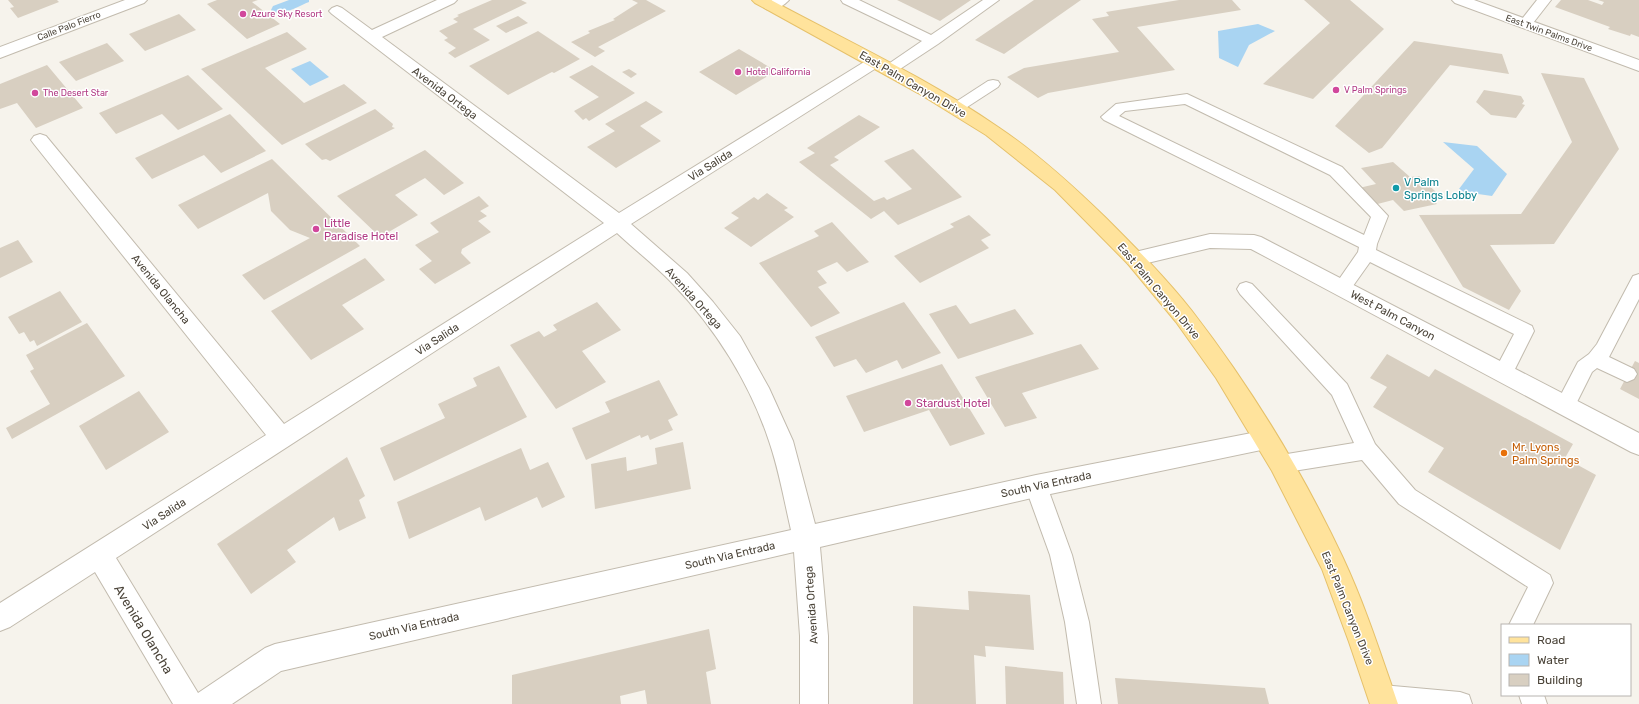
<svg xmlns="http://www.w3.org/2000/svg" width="1639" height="704" font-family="Rubik,sans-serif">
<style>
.water{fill:#a9d4f2}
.building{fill:#d8cfc1}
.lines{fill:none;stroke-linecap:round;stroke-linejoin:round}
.service-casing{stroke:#c2bbae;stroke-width:2}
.minor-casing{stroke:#c2bbae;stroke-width:2}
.primary-casing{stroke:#e6c16a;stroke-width:2}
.service{fill:#fff;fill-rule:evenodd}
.minor{fill:#fff;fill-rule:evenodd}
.primary{fill:#ffe39c;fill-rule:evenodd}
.hotel-dot{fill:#d1479c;stroke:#fff;stroke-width:1.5}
.culture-dot{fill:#0f9aa8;stroke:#fff;stroke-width:1.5}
.food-dot{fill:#e8710a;stroke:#fff;stroke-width:1.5}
.labels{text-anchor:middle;stroke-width:3;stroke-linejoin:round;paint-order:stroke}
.far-hotel-label{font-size:9px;fill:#b23c85;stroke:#fff;text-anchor:start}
.far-street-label{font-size:9px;fill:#4b4439;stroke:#fff}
.street-label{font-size:11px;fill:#4b4439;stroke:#fff}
.culture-label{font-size:11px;fill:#0d838f;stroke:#fff;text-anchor:start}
.hotel-label{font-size:11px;fill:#b23c85;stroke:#fff;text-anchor:start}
.food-label{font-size:11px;fill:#c56008;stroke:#fff;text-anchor:start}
.near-street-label{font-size:13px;fill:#4b4439;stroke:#fff}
</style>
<rect width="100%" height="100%" fill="#f6f3ec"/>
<!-- water -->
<g class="water">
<path d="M289 0H309V2C298 6 281 18 271 10L273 6Z"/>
<polygon points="1258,24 1275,31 1249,45 1238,67 1219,58 1218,31"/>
<polygon points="310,61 329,77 310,86 291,69"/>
<polygon points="1443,142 1477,146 1507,174 1492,196 1464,192 1459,189 1474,169"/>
</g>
<!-- building -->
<g class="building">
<polygon points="8,0 57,0 59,2 18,18 10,8 14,7"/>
<polygon points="217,0 258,0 252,2 280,24 247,39 207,4"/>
<polygon points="492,0 521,0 527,3 473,29 490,40 455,58 448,53 456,48 444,40 448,38 439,31 458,22 453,19 459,16 457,15"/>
<polygon points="632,0 646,0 666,11 598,47 605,51 595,57 571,42 590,33 588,31 615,20 613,19 638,3"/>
<polygon points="897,0 971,0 940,21"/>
<polygon points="1034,0 1081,0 1004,54 975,40"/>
<polygon points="1179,0 1232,0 1241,10 1137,27 1175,70 1048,93 1038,98 1007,77 1024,68 1119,52 1092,19 1109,16 1106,12"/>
<polygon points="1304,0 1350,0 1384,29 1313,99 1263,84 1330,23"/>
<polygon points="1561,0 1588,0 1602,5 1604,2 1598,0 1639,0 1639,37 1631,34 1630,36 1608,29 1610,27 1555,7"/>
<polygon points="179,14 196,30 145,51 129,34"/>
<polygon points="518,16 528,23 506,33 496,26"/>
<polygon points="538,31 580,59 554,73 552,72 508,95 469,66"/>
<polygon points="287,32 307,49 265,68 304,103 344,84 367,103 282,145 201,69"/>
<polygon points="1414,41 1502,54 1509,74 1450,65 1382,148 1369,153 1335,126"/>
<polygon points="107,43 124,61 76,81 59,62"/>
<polygon points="739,49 776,71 736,95 699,72"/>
<polygon points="47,65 83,108 36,128 17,103 0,109 0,84"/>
<polygon points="592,65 635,93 589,121 586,118 583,120 574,111 599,97 569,77"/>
<polygon points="629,69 637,74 631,78 622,72"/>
<polygon points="1541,73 1584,78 1619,149 1554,244 1490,245 1521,291 1509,310 1463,287 1419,215 1521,214 1572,142"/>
<polygon points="188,75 223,109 178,130 162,114 116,134 99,113"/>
<polygon points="1484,90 1521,96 1524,101 1522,104 1525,105 1516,118 1491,115 1476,102"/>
<polygon points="646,101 663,112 640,126 661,141 616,168 587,147 615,131 605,124"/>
<polygon points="375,109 393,124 392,127 395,128 330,161 326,159 322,160 305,144"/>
<polygon points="230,114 266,151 221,173 204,155 152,179 135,158"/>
<polygon points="859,115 880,127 834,157 839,160 830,165 874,201 884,197 887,200 912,189 884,161 913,149 962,197 898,225 884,211 871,219 799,162 815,153 807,148"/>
<polygon points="425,150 464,183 444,195 425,178 395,195 418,215 380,237 337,196"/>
<polygon points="272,159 360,246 264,300 242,275 310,238 290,230 271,211 268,193 198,229 178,205"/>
<polygon points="1393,162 1410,177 1419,176 1436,192 1427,194 1437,204 1404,211 1393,200 1362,208 1346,191 1376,184 1361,168"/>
<polygon points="767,193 788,208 784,210 794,217 751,247 724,228 739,218 731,213 754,197 758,200"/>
<polygon points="479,196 489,206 480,211 487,216 478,221 491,232 462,249 461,253 471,263 435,284 419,269 432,261 415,245 439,232 430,223"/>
<polygon points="969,215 991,235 981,240 989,248 920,283 894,256 954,227 950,224"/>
<polygon points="832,222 869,262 847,272 837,262 817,271 827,283 818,287 840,313 811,327 759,263 819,236 814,231"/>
<polygon points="18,240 33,262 0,278 0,248"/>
<polygon points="365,258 385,280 342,305 364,329 311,360 271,311"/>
<polygon points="60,291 82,322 37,346 34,340 30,342 24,332 19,334 8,317"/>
<polygon points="597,302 621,330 582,351 606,382 556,409 510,345 539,331 544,337 557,330 553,325"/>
<polygon points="904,302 941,353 902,369 897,360 866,373 856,359 834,367 815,337"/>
<polygon points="956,305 970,324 1015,309 1034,334 958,359 929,314"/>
<polygon points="87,323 125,376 12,439 6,428 50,404 30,371 34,369 26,355"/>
<polygon points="1081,344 1099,369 1022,393 1037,418 1005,427 975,377"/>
<polygon points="1387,354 1429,377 1435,369 1573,444 1565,458 1596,475 1560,550 1428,472 1444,448 1373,407 1387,387 1370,378"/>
<polygon points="1635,361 1639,363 1639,399 1620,389"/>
<polygon points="942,364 985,434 950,446 929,410 864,432 846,396"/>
<polygon points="499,366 527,417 394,481 380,448 445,418 438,404 477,386 473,378"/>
<polygon points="659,380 678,415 668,420 673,430 650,440 648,435 641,438 640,435 586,460 572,428 610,412 605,402"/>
<polygon points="139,391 169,432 106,470 79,426"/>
<polygon points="683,442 691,489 595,509 591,464 626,457 627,471 657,464 655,448"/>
<polygon points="521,448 530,470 548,462 565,497 542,508 537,497 485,521 480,507 409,539 397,502"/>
<polygon points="347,457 365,496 359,500 366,518 339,531 334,517 287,550 296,562 251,594 217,544"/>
<polygon points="968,591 1030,595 1034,650 985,646 986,657 974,655 976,704 913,704 913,606 969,610"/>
<polygon points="709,629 716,669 706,672 711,704 647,704 645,690 620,696 621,704 512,704 512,675"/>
<polygon points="1005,666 1063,672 1064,704 1006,704"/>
<polygon points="1115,678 1265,688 1269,704 1118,704"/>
</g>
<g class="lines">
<!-- service casing -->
<g class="service-casing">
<g id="service">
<path d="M772 0H789C784 6 774 11 766 9L764 6Z"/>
<polygon points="841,0 859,0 931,35 983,0 999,0 938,44 894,73 889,74 884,73 882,70 884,67 922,41 843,3"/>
<polygon points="1537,0 1551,0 1530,27 1520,27 1518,24"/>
<polygon points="993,80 998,81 1000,84 998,87 961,111 956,113 951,111 949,108 951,105 988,81"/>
<path d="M1187 94 1342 167 1388 216 1377 244 1376 250 1532 326 1534 331 1510 379 1503 382 1496 379 1493 374 1514 334 1370 262 1348 293 1342 295 1336 293 1333 288 1358 252 1359 247 1104 120 1101 117 1116 104ZM1185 104 1330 175 1371 217 1364 235 1119 116 1125 111Z"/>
<polygon points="1639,274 1639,299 1609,357 1634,369 1637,374 1634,379 1627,382 1597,368 1592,372 1572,412 1565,414 1558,412 1555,406 1578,362 1589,354 1597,344 1633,276"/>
<polygon points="1246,282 1252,284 1347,384 1375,444 1415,490 1550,575 1553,583 1533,625 1509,625 1528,587 1399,504 1362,460 1281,473 1274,470 1271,464 1274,458 1281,455 1354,443 1332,395 1240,294 1237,289 1240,284"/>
<polygon points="1036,477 1043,479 1047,486 1072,555 1089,622 1101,704 1077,704 1065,622 1050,555 1025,486 1029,479"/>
<polygon points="1382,685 1460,692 1469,695 1472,704 1373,704 1370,697 1373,688"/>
<polygon points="1519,695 1544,695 1547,704 1522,704"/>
</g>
</g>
<!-- minor casing -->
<g class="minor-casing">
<g id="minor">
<polygon points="125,0 147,0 144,3 0,58 0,47"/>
<path d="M437 0H457L454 3 382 37 619 213 869 59 875 57 881 59 883 62 881 65 631 224 687 273 713 302 740 336 769 388 793 441 815 524 1036 475 1267 430 1275 433 1279 440 1275 447 1036 497 820 547 828 636V704H800V636L794 552 281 671 232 704H173L95 572 10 627 0 631V603L266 435 34 144 31 140 34 136 40 134 46 136 284 424 604 223 332 14 329 11 332 8 337 6 342 8 372 30ZM617 233C635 250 656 266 673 284 715 328 750 383 769 441 779 470 784 500 791 530L275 644 265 648 198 693 116 558Z"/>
<polygon points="1452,0 1474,0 1639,60 1639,71 1455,3"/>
<polygon points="1210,234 1254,235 1261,237 1639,433 1639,455 1631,452 1251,249 1210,248 1135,266 1128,264 1125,259 1128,254 1135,252"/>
</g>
</g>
<!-- primary casing -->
<g class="primary-casing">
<path id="primary" d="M752 0H771C847 41 927 78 998 127 1037 153 1072 185 1106 218 1136 248 1166 278 1192 311 1250 386 1303 473 1343 558 1365 605 1381 655 1398 704H1370L1349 642 1322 569 1272 471 1216 378 1176 322 1128 264 1055 190 986 135 918 93 755 3Z"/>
</g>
<!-- service -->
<use href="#service" class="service"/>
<!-- minor -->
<use href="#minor" class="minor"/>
<!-- primary -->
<use href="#primary" class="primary"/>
</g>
<!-- markers -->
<g class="hotel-dot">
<circle cx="243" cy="14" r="4"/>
<circle cx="738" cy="72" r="4"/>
<circle cx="1336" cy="90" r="4"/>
<circle cx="35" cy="93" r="4"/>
<circle cx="316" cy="229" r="4"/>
<circle cx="908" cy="403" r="4"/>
</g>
<circle class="culture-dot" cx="1396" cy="188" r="4"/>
<circle class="food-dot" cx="1504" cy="453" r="4"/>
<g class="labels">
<!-- far-hotel labels -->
<g class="far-hotel-label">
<text x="251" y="17">Azure Sky Resort</text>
<text x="746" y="75">Hotel California</text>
<text x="1344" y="93">V Palm Springs</text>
<text x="43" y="96">The Desert Star</text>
</g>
<!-- far-street labels -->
<g class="far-street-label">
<text transform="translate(69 26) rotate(-21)" y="3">Calle Palo Fierro</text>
<text transform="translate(1549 33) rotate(20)" y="3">East Twin Palms Drive</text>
</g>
<!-- street labels -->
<g class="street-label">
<text transform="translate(913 84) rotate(30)" y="4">East Palm Canyon Drive</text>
<text transform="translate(445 93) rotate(37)" y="4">Avenida Ortega</text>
<text transform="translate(710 165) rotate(-32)" y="4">Via Salida</text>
<text transform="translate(161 289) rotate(51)" y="4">Avenida Olancha</text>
<text transform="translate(1159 291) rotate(50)" y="4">East Palm Canyon Drive</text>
<text transform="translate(694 298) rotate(48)" y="4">Avenida Ortega</text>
<text transform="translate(1393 315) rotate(28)" y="4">West Palm Canyon</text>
<text transform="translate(437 339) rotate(-33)" y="4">Via Salida</text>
<text transform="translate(1046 484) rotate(-12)" y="4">South Via Entrada</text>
<text transform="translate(164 514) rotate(-33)" y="4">Via Salida</text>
<text transform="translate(730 555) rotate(-13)" y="4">South Via Entrada</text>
<text transform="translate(811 605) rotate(-94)" y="4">Avenida Ortega</text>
<text transform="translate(1348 608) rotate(68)" y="4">East Palm Canyon Drive</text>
<text transform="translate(414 626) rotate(-13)" y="4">South Via Entrada</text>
</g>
<!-- culture labels -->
<g class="culture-label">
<text x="1404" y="186">V Palm<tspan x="1404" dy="13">Springs Lobby</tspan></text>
</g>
<!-- hotel labels -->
<g class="hotel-label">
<text x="324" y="227">Little<tspan x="324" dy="13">Paradise Hotel</tspan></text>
<text x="916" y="407">Stardust Hotel</text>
</g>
<!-- food labels -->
<g class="food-label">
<text x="1512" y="451">Mr. Lyons<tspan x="1512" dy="13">Palm Springs</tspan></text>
</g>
<!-- near-street labels -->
<g class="near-street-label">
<text transform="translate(144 629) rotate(59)" y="5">Avenida Olancha</text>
</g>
</g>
<!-- legend -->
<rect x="1501" y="624" width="130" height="72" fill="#ffffff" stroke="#b7b4b0"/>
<rect x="1509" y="637" width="20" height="6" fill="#ffe39c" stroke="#b7b4b0"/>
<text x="1537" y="644" font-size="12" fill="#4b4439">Road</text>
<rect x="1509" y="654" width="20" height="12" fill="#a9d4f2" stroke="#b7b4b0"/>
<text x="1537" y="664" font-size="12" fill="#4b4439">Water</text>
<rect x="1509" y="674" width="20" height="12" fill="#d8cfc1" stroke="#b7b4b0"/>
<text x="1537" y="684" font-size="12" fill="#4b4439">Building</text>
</svg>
